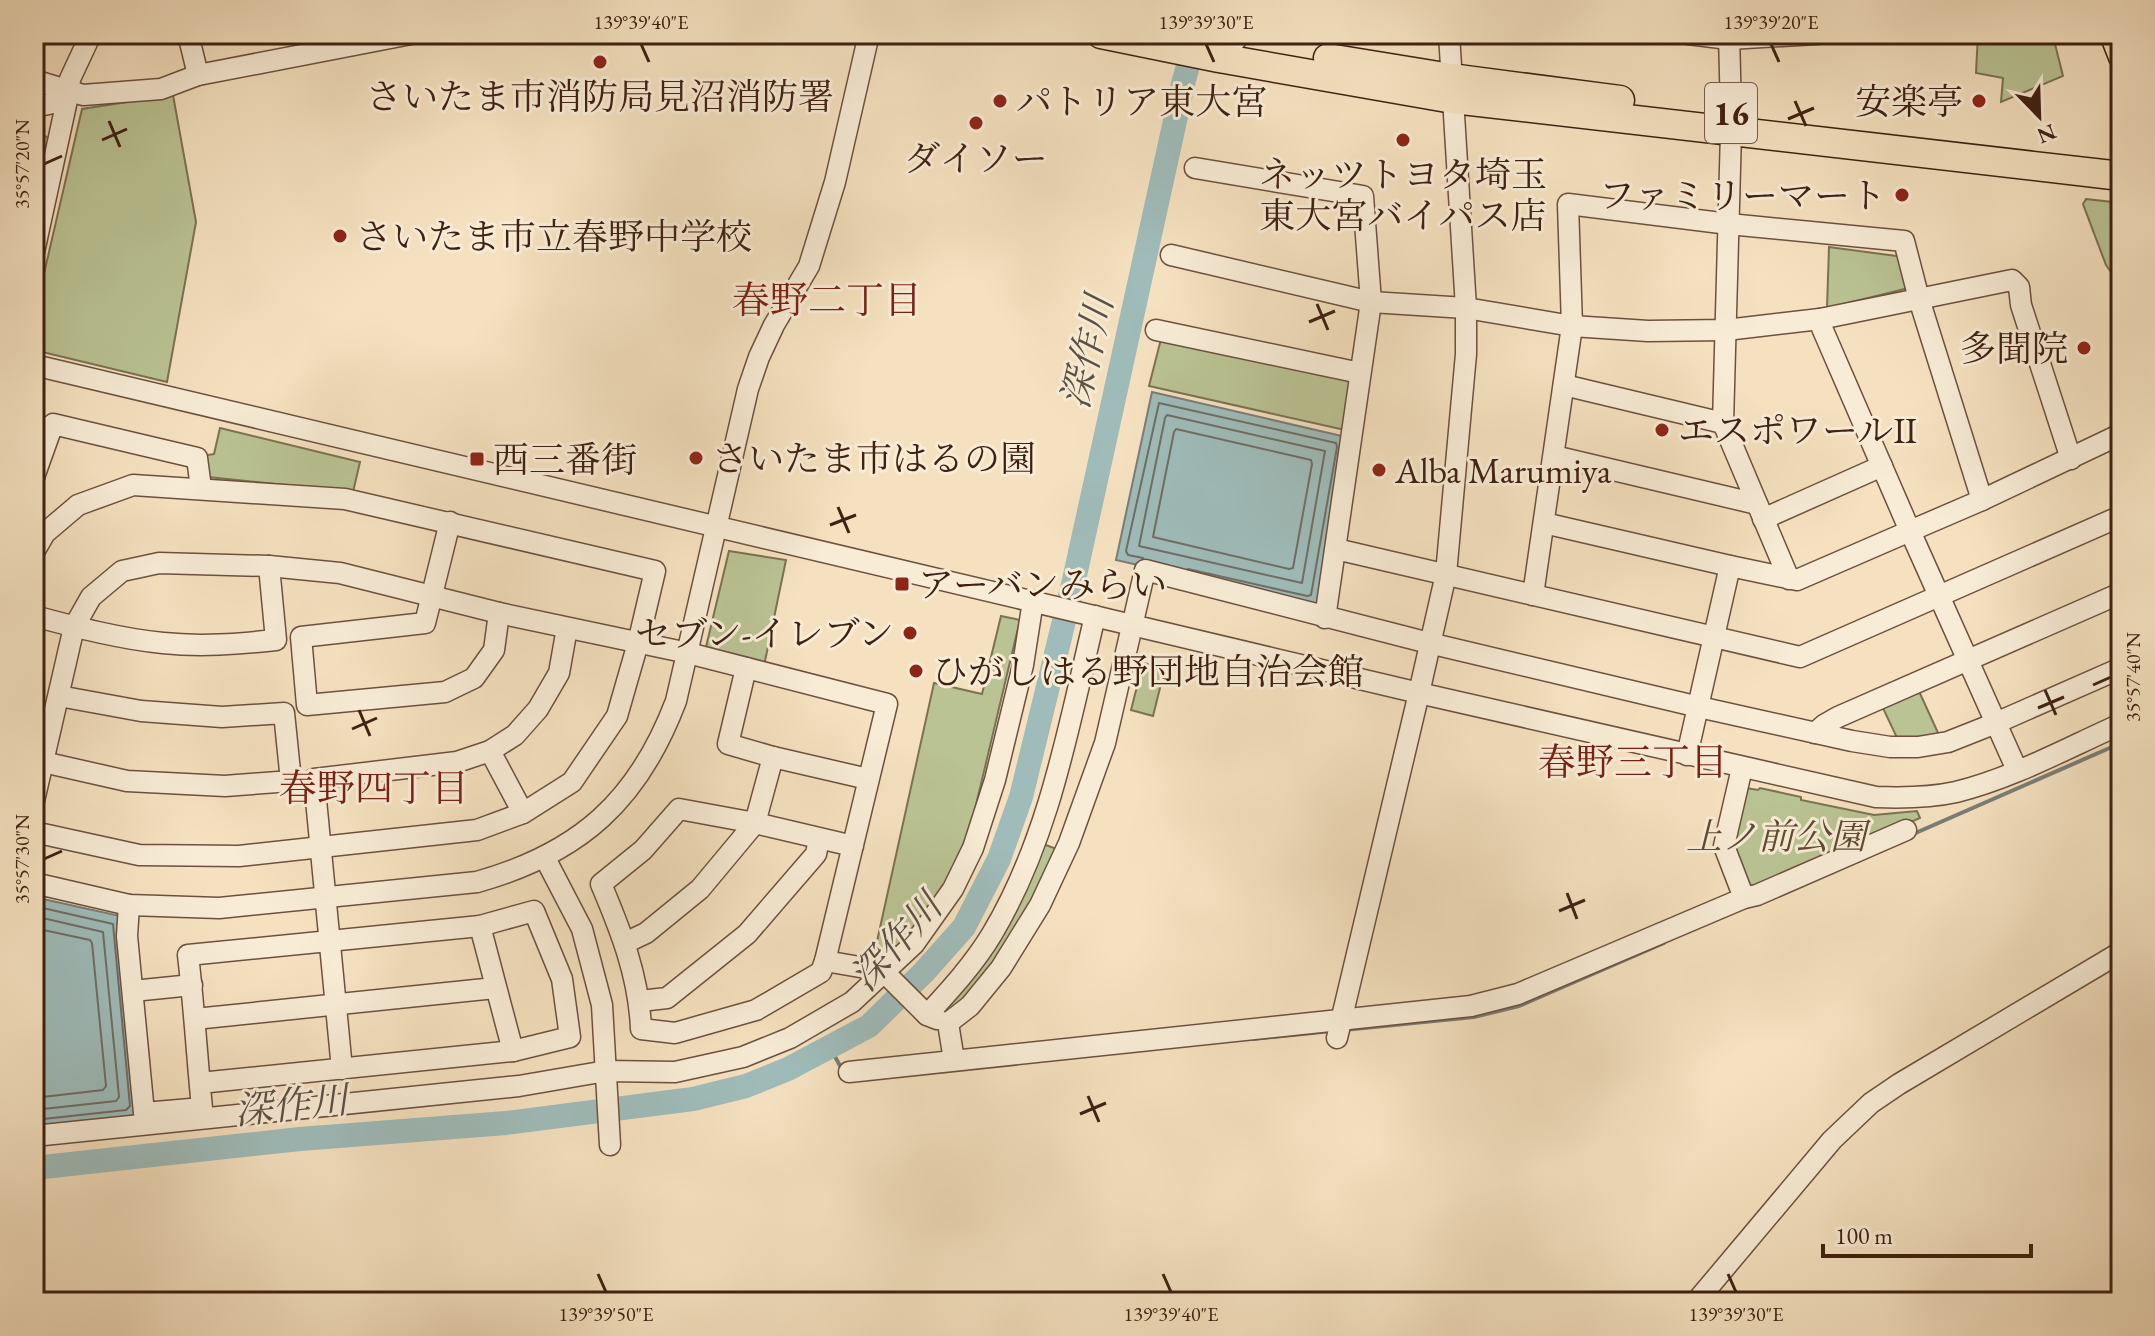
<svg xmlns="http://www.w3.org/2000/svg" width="2155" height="1336" font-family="'EB Garamond','Noto Serif JP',serif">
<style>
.green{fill:#bac394;stroke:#7c7253;stroke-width:2}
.water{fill:#9fbcba;stroke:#797e77;stroke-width:2}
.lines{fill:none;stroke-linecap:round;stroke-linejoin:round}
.shore{stroke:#6f6e66;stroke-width:2}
.stream{stroke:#797e77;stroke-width:4}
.river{stroke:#9fbcba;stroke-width:24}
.minor-casing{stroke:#6c513e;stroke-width:23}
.major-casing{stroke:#3f2112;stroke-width:27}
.highway-casing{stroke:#3f2112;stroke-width:31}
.minor{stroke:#f8ecd6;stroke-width:20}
.major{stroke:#f5e1c0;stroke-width:24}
.highway{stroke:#f5e1c0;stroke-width:28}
.ticks{fill:none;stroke:#3f2112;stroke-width:3}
.poi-dot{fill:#8f2418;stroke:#f8ecd6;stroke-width:3}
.labels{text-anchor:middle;stroke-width:6;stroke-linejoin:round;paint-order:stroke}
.shield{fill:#f8ecd6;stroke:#765e4d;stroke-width:2}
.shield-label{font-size:34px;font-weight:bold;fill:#3f2112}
.poi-label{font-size:36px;fill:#3f2112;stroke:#f8ecd6;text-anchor:start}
.park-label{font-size:36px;font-style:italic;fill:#5e4a32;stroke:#f8ecd6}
.neighbourhood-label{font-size:38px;fill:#7a1f14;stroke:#f8ecd6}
.water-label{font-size:38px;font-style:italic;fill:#5c5044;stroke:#f8ecd6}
.neatline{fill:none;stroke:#3f2112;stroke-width:3}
.ticks-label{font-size:20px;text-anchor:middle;fill:#3f2112}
</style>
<rect width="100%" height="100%" fill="#f5e1c0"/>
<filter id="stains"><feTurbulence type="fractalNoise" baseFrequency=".0025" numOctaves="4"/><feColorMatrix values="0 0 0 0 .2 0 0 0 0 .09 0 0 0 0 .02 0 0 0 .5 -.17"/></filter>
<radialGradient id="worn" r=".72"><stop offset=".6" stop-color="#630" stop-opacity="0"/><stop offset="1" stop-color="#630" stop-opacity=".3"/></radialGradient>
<!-- green -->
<g class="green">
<polygon points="1978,34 2047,34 2049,42 2055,44 2063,76 2001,102 2003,78 1976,73"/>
<polygon points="173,95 196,222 167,382 34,350 34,317 82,109"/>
<polygon points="34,128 49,139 34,204"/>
<polygon points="2086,199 2121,203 2121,286 2106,265 2083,204"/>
<polygon points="1829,247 1904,257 1913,287 1827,308"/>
<polygon points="1161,339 1351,381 1345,430 1149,386"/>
<polygon points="220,428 360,462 353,492 208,477 207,455 214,454"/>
<polygon points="729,551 786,560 764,666 705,651"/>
<polygon points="1001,616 1020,620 966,847 935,904 910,937 881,965 872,964 934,683 982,694"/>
<polygon points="1143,663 1165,668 1153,716 1131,710"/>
<polygon points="1918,689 1939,735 1898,740 1882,706"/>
<polygon points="1746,788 1758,790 1760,788 1801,797 1801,800 1874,815 1917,811 1920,818 1756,891 1749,888 1729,849"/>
<polygon points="1043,844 1057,849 1035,898 991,970 948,1016 936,1013"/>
</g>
<!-- water -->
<g class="water">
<polygon points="1152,392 1346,437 1318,606 1116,560"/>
<polygon points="34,897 120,916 139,1117 34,1128"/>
</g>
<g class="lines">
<!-- shore -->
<g class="shore">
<polygon points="1167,415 1325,451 1302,583 1139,546 1165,418"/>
<polygon points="1176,429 1311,460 1312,464 1293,568 1289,569 1153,537 1174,432"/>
<polyline points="1143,558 1128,555 1126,551 1159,403 1336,443 1337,447 1311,595 1307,596 1188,569"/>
<polyline points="34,906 113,924 130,1106 126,1110 34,1120"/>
<polyline points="34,916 103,932 119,1097 116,1101 34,1110"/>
<polyline points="34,928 90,940 92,943 106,1086 103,1090 34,1098"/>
</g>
<!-- stream -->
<g class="stream">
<polyline points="1911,835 2121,743"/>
<polyline points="1344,1030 1474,1017 1519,1006 1664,943"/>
<polyline points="1253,1039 1332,1031"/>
<polyline points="829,1046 843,1071"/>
</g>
<!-- river -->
<polyline class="river" points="34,1168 300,1139 506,1123 693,1099 746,1086 788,1069 869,1026 924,972 964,927 999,859 1021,797 1074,580 1184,80 1197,34"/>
<!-- minor casing -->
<g class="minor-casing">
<g id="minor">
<polyline points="188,34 198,75"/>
<polyline points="1688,34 1729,39 1817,34"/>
<polyline points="1729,34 1731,113"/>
<polyline points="1235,41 1237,34"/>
<polyline points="34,80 83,95 161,89 198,75 411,34"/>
<polyline points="34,107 53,103 69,91"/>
<polyline points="1731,132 1723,423 1789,579"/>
<polyline points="1195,168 1363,196 1371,302 1325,618"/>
<polyline points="34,252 69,91 70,79 91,34"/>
<polyline points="1171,255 1371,302 1466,308 1572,326 1648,331 1726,330 1820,319 2012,280 2019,287 2021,305 2071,459"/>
<polyline points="1156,330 1360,373"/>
<path d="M34 365 1419 693 1876 797C1902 798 1929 798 1956 792 2013 778 2067 748 2121 724"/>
<polyline points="1564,385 1723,423"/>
<polyline points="1554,456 1757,504"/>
<polyline points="34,477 53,424 197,458 201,488"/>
<polyline points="1763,519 1882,466"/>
<polyline points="450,522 425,623 301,637 307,705 445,692 474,678 494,650 499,613"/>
<polyline points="1544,523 1730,566 1797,580 1910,531 1822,328 1820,319"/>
<polyline points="1336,549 1800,657 2121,516"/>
<polyline points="34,552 45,533 78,505 133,485 345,499 655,571 638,643 617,716 572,782 523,813 477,830 239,856 139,855 34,832"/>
<polyline points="1533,595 1572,326 1568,204 1729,224 1904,241 1919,299 1982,500"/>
<path d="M34 616C75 627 121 639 163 643 201 647 238 644 276 640L269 566"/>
<polyline points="746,668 728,744 773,757 868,779"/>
<polyline points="1815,733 1824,725 1838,717 2121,593"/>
<polyline points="490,751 523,813"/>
<polyline points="1687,755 1730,566"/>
<polyline points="43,762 127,781 225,786 291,781 284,713 222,717 141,711 59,696"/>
<polyline points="1742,768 1724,846 1744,898"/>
<polyline points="2017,770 1910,531 1982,500 2121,434"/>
<path d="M34 801 74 627 91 597 122 571 159 563 269 566 340 573 499 613 688 653 887 704 825 961 821 972 756 1010 675 1033 641 1029C639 977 621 931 601 884L643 850 679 809 755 823 853 846"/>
<polyline points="545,858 582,929 602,1005 610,1145"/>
<path d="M34 883 129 905 219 908 477 882C580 853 638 801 676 701L748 389 759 357 774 325 809 266 835 182 869 34"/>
<path d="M129 905 127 936 144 1113 202 1108C197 1057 194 1006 188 955L480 926 534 911 562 979 570 1037 513 1051 200 1083"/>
<polyline points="480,926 513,1051"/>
<polyline points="625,943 646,933 700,889 755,823 773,757"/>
<polyline points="825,961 883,971"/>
<polyline points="883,971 927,1015 937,1019"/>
<polyline points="133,991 192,985"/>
<polyline points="640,1001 667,998 747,934 816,854 819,839"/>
<path d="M927 1015C950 990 974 964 992 934 1050 837 1069 724 1095 616"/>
<polyline points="195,1019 495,988"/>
<polyline points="948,1023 970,1006 1001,968 1040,905 1069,843 1105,743 1145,570 1429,643 1699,707 1852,741 1890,747 1918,747 1948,742 1996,723 2121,668"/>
<polyline points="948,1023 954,1060"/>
<polyline points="1337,1038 1419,693 1446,574 1466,354 1466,308 1449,34"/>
<polyline points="342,1069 314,779 457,762 490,751 515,735 538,709 559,673 567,628"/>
<polyline points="849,1072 1471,1006 1518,994 1744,898 1757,895 1906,830"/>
<polyline points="34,1136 519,1086 606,1071 675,1072 743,1057 790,1038 852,1002 914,944 953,889 973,848 995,780 1023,665 1033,601"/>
<polyline points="1696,1302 1832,1140 1871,1103 1899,1084 2121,952"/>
</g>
</g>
<!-- major casing -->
<g class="major-casing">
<polyline id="major" points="2112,34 2121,57"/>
</g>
<!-- highway casing -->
<g class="highway-casing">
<g id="highway">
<polyline points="1101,34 1219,58 1453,99 2121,176"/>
<polyline points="1328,58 1451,78 1620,100"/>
</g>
</g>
<!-- minor -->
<use href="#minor" class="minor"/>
<!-- major -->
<use href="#major" class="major"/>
<!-- highway -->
<use href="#highway" class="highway"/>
</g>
<!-- ticks -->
<path class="ticks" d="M641 44 649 62M1206 44 1214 62M1771 44 1779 62M1795 101 1806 126M1788 119 1814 108M109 121 120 147M102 140 127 129M44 164 62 156M1317 304 1328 330M1309 322 1335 311M838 507 849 533M830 525 856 515M2093 685 2111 677M2045 690 2056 715M2038 708 2064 697M359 710 370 736M352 729 377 718M44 859 62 851M1567 893 1577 919M1559 911 1585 900M1088 1096 1099 1122M1080 1114 1106 1103M598 1274 606 1292M1163 1274 1171 1292M1728 1274 1736 1292"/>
<!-- markers -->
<g class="poi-dot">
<circle cx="600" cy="62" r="8"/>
<circle cx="1000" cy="101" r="8"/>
<circle cx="1979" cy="101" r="8"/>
<circle cx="976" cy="123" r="8"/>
<circle cx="1403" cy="140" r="8"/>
<circle cx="1902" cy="195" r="8"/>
<circle cx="340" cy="236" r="8"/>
<circle cx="2084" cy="348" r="8"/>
<circle cx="1662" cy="430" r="8"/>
<circle cx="696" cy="458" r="8"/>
<rect x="469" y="451" width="16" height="16" rx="4"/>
<circle cx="1379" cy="470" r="8"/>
<rect x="894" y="576" width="16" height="16" rx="4"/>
<circle cx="910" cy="633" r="8"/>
<circle cx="916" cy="671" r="8"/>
</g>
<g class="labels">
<!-- shield labels -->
<rect class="shield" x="1705" y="83" width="52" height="60" rx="6"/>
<g class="shield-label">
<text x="1731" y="125">16</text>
</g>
<!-- poi labels -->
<g class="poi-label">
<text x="600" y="109" text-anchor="middle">さいたま市消防局見沼消防署</text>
<text x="1016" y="114">パトリア東大宮</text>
<text x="1963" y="114" text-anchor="end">安楽亭</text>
<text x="976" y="171" text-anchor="middle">ダイソー</text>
<text x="1403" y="187" text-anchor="middle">ネッツトヨタ埼玉<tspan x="1403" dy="41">東大宮バイパス店</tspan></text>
<text x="1886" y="208" text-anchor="end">ファミリーマート</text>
<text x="356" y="249">さいたま市立春野中学校</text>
<text x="2068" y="361" text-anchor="end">多聞院</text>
<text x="1678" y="443">エスポワールⅡ</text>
<text x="712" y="471">さいたま市はるの園</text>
<text x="493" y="472">西三番街</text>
<text x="1395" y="483">Alba Marumiya</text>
<text x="918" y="597">アーバンみらい</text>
<text x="894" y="646" text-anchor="end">セブン-イレブン</text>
<text x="932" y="684">ひがしはる野団地自治会館</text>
</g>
<!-- park labels -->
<g class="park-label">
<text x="1776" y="849">上ノ前公園</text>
</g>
<!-- neighbourhood labels -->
<g class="neighbourhood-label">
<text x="827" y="313">春野二丁目</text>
<text x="1633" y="775">春野三丁目</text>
<text x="374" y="801">春野四丁目</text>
</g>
<!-- water labels -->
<g class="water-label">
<text transform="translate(1087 352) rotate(-77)" y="13">深作川</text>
<text transform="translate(896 942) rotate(-48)" y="13">深作川</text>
<text transform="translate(291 1105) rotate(-6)" y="13">深作川</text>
</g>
</g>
<!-- margin -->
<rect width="2155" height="1336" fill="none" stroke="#f5e1c0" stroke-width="88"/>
<!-- north arrow -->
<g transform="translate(2039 116) rotate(157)" stroke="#f8ecd6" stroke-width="6" paint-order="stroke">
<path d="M0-6L14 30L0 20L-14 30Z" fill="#3f2112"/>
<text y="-12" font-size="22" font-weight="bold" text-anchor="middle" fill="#3f2112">N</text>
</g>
<!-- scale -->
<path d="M1823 1244v12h208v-12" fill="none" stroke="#3f2112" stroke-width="4"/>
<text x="1835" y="1244" font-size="24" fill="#3f2112" stroke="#f8ecd6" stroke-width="6" paint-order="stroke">100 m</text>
<rect x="44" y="44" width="2067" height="1248" class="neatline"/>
<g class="ticks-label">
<text x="641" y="29">139°39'40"E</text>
<text x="1206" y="29">139°39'30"E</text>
<text x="1771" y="29">139°39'20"E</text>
<text transform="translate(22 164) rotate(-90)" y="7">35°57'20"N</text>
<text transform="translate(2133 677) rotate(-90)" y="7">35°57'40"N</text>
<text transform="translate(22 859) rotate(-90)" y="7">35°57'30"N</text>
<text x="606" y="1321">139°39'50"E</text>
<text x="1171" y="1321">139°39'40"E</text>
<text x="1736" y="1321">139°39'30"E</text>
</g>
<rect width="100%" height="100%" filter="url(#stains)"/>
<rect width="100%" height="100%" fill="url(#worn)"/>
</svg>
